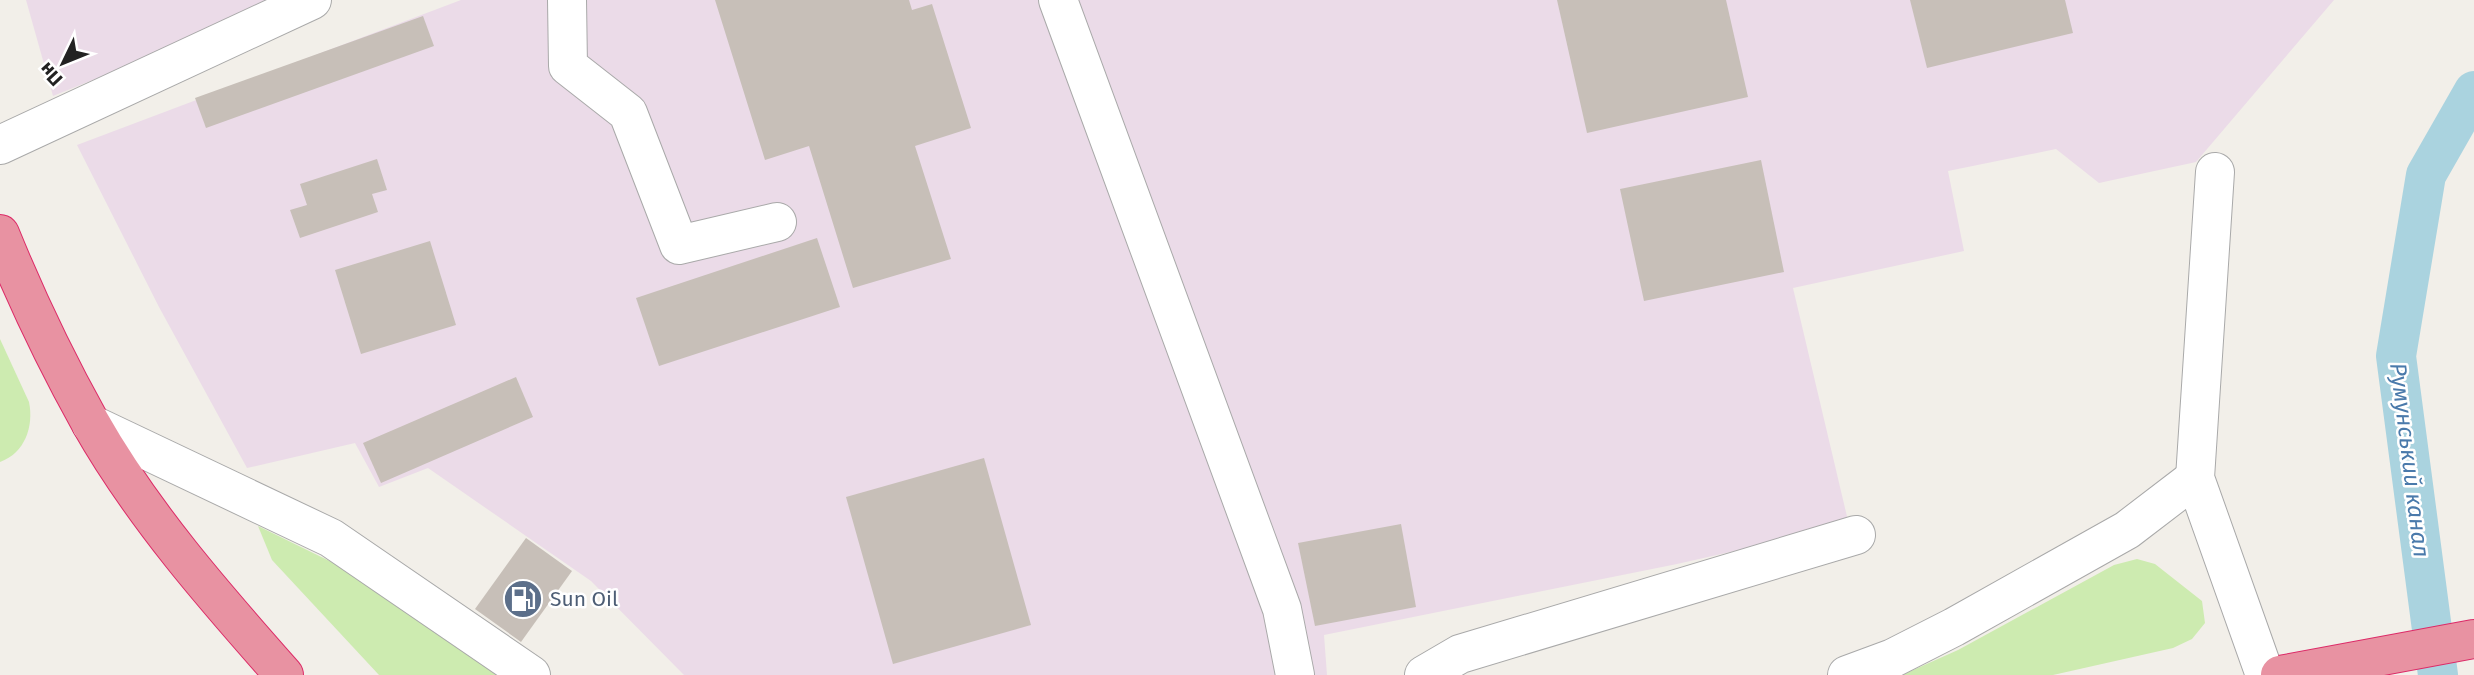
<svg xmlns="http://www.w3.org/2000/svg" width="2474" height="675" font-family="'Fira Sans',sans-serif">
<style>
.industrial{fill:#ebdbe8}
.grass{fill:#cdebb0}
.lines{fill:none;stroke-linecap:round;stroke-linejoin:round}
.canal{stroke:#aad3df;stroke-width:40}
.building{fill:#c7bfb8}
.minor-casing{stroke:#a9a9a9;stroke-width:40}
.highway-casing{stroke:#dc2a67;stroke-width:40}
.minor{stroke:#fff;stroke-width:38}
.highway{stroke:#e892a2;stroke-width:38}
.labels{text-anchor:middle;stroke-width:5;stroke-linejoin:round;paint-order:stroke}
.service-label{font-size:21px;fill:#4e5e75;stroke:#fff;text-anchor:start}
.water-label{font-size:23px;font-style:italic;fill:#4a7aab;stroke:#fff}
</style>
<rect width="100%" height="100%" fill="#f2efe9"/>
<!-- industrial -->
<g class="industrial">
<polygon points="26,0 291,0 53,96"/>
<polygon points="461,0 2334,0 2196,162 2099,183 2056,149 1948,171 1964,251 1793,288 1849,525 1677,564 1324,635 1327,675 684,675 591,581 428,468 379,487 355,443 247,468 159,307 77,145"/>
</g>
<!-- grass -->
<g class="grass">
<path d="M0 339 29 402C34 426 25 453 0 462Z"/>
<polygon points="258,526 350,571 505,675 379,675 272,560"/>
<polygon points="2137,559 2155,564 2202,601 2205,623 2192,639 2173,648 2053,675 1902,675 1958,650 2114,565"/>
</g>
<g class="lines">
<!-- canal -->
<polyline class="canal" points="2438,675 2396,356 2426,175 2474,91"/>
</g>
<!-- building -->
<g class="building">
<polygon points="715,0 909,0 912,10 932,4 971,128 915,146 951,259 853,288 809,146 765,160"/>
<polygon points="1557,0 1726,0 1748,97 1587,133"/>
<polygon points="1910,0 2065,0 2073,33 1927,68"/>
<polygon points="423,16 434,46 206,128 195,98"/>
<polygon points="377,159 387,190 372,194 378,212 300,238 290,210 307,205 300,184"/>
<polygon points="1761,160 1784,272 1644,301 1620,189"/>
<polygon points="817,238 840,307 659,366 636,298"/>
<polygon points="430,241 456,325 361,354 335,270"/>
<polygon points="516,377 533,417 381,483 363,443"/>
<polygon points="984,458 1031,625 893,664 846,497"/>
<polygon points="1401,524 1416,607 1315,626 1298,543"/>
<polygon points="526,538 572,571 521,642 475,609"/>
</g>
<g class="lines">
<!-- minor casing -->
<g class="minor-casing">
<g id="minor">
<polyline points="567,0 568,66 628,113 679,245 777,222"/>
<polyline points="1058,0 1282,609 1295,675"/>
<polyline points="0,145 312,0"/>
<polyline points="2215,172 2195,478 2265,675"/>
<polyline points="91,424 331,538 531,675"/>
<polyline points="1424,675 1460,654 1856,535"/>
<polyline points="1847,675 1893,658 1954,627 2127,530 2195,478"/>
</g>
</g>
<!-- highway casing -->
<g class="highway-casing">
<g id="highway">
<path d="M0 234C26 298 56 361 90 422 142 514 214 596 284 675"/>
<polyline points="2280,675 2474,639"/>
</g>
</g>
<!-- minor -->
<use href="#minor" class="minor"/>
<!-- highway -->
<use href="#highway" class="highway"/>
</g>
<!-- icons -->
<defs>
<g id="fuel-disc" transform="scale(2.0125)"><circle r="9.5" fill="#5c6f8a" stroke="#fff"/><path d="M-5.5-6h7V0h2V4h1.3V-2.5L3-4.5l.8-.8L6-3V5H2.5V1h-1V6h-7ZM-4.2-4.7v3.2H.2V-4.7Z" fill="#fff"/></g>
</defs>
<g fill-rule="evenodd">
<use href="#fuel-disc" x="523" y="599"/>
</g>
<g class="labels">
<!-- service labels -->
<g class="service-label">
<text x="550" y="606">Sun Oil</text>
</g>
<!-- water labels -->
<g class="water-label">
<text transform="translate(2410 460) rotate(83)" y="8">Румунський канал</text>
</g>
</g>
<!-- north arrow -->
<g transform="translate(63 63) rotate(227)" stroke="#ffffff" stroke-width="5" paint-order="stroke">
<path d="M0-5L12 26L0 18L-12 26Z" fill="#222222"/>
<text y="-10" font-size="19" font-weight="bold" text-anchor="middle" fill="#222222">Пн</text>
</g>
</svg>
